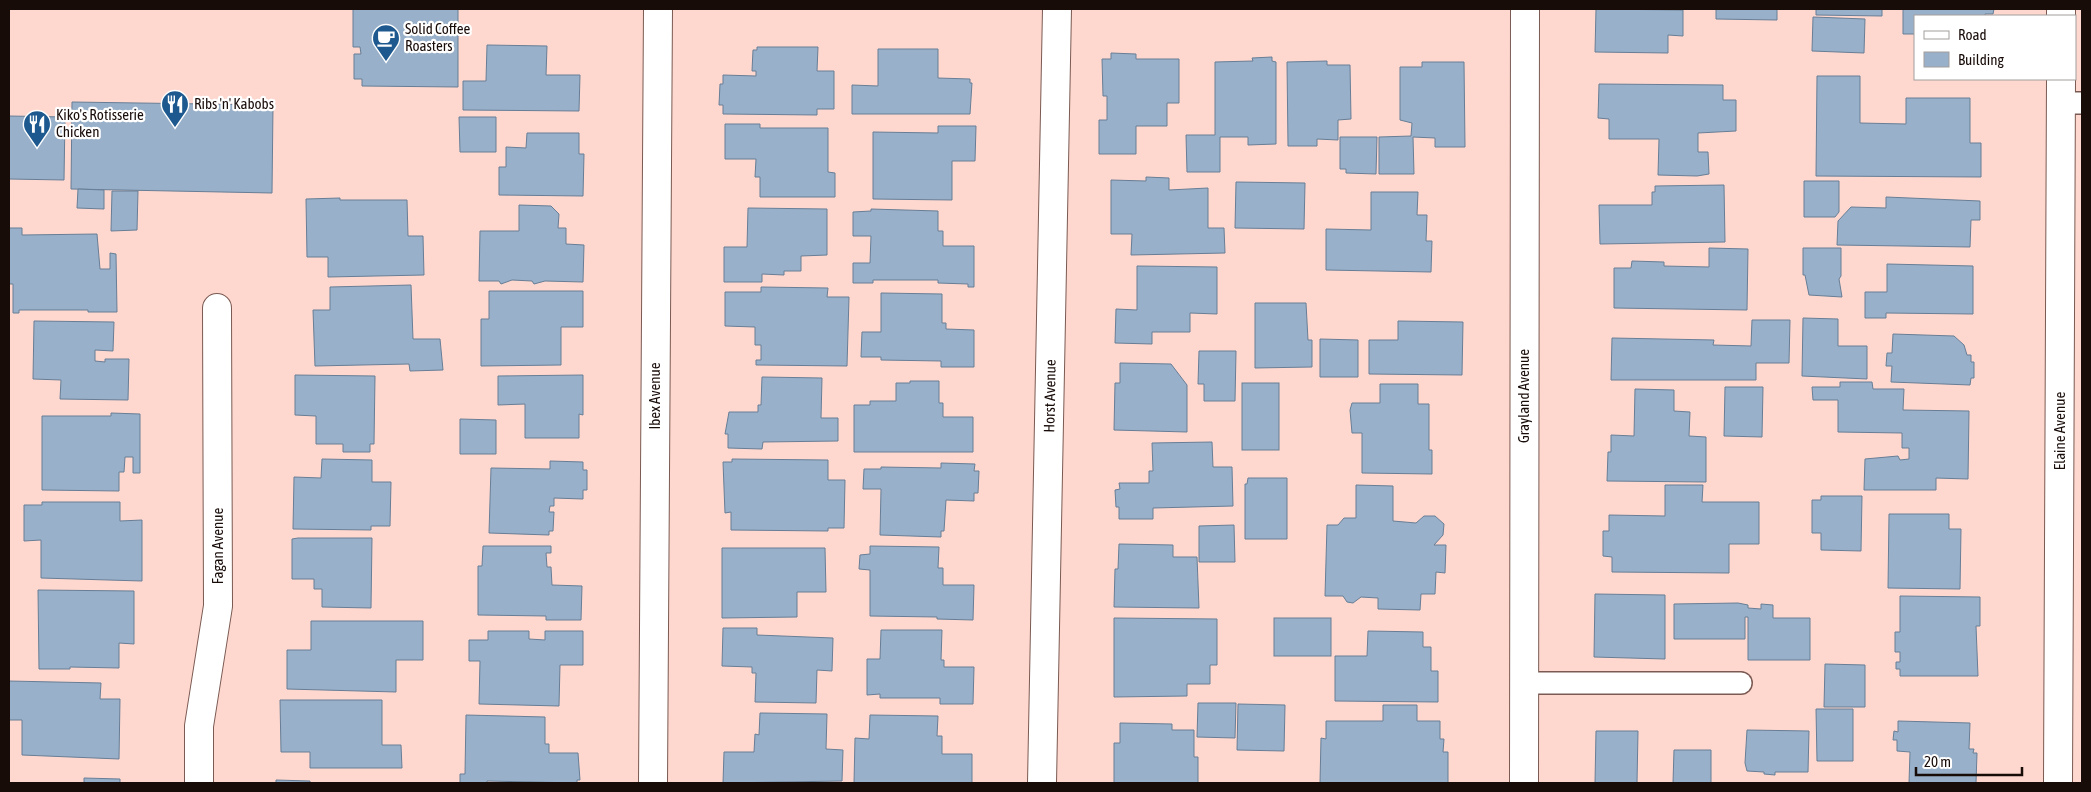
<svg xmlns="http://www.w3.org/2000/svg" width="2091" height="792" font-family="'Asap Condensed',sans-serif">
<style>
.building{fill:#98b0c9;stroke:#687e96}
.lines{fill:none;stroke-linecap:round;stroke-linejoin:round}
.lane-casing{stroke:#7a5a52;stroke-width:24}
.street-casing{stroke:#7a5a52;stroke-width:30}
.secondary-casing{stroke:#7a5a52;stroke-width:30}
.lane{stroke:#fff;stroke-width:21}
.street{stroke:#fff;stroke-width:28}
.secondary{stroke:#fff;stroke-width:28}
.labels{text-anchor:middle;stroke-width:4.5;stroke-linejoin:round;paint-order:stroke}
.poi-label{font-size:15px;fill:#180c09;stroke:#fff;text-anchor:start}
.street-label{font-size:15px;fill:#180c09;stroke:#fff}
</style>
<rect width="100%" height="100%" fill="#fed8cf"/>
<!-- building -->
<g class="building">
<polygon points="353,9 458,9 458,87 362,86 362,79 354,79 354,54 361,54 360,47 353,47"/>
<polygon points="1596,9 1683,10 1683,36 1668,35 1668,53 1595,52"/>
<polygon points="1716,9 1777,9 1777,20 1716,19"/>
<polygon points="1816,9 1882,9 1882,16 1816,15"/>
<polygon points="1903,9 1994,9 1993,14 1985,14 1985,16 1915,16 1915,34 1903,34"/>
<polygon points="1813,17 1865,19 1864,53 1812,51"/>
<polygon points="487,45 547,46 546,75 580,75 579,111 463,110 463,81 486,81"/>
<polygon points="757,47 818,47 817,71 834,71 834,109 817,109 817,115 723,114 723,105 719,105 720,84 723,84 723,75 756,76 756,71 752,71 753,50 757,50"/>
<polygon points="878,49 938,49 938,78 970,79 970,83 972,83 970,114 852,114 852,85 878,86"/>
<polygon points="1111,53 1136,54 1136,59 1179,59 1179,103 1167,103 1167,126 1136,126 1136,154 1099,154 1099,120 1107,120 1107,96 1103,96 1102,59 1111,59"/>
<polygon points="1272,57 1272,61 1276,62 1276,144 1248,145 1248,137 1220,137 1220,172 1187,172 1186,135 1215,135 1215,62 1253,61 1252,58"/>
<polygon points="1327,61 1327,65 1350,65 1351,119 1338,120 1338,140 1317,139 1317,146 1288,146 1287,62"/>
<polygon points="1422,62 1464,62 1465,147 1435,147 1435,138 1413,137 1414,174 1379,174 1379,137 1411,136 1412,123 1400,120 1400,67 1422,67"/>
<polygon points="1817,76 1860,76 1860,123 1906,124 1906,98 1970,98 1970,143 1981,143 1981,177 1816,176"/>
<polygon points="1599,84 1723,85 1723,100 1736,100 1736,131 1698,133 1698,152 1708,152 1709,174 1697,176 1658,175 1659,139 1609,139 1609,119 1598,118"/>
<polygon points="72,102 273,105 272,193 71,189"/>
<polygon points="9,116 65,117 64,180 9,179"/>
<polygon points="459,117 496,117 496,152 460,152"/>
<polygon points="725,124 760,124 760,128 828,128 828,172 835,173 835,197 760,197 760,177 755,177 756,159 725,159"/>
<polygon points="938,126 976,126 975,161 952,161 952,200 873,199 873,132 938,133"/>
<polygon points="527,133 579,133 579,154 584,154 583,196 499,195 499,167 506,167 506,147 526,148"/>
<polygon points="1340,137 1377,137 1376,174 1346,173 1346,169 1340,169"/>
<polygon points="1146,177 1169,178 1169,190 1208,188 1208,228 1224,228 1225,253 1131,255 1132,234 1111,234 1111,180 1146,181"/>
<polygon points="1804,181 1839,181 1839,212 1835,217 1804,217"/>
<polygon points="1236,182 1305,183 1304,229 1235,228"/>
<polygon points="1724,185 1725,242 1600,244 1599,205 1652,205 1652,192 1655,192 1655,186"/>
<polygon points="78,189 104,190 104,209 77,208"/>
<polygon points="112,191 138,191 137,230 111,231"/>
<polygon points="1371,192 1418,192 1417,215 1427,215 1426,241 1432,241 1431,272 1326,270 1326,229 1371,230"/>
<polygon points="1886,197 1980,201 1980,220 1971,220 1970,247 1837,245 1838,221 1851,207 1886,208"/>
<polygon points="340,198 340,200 407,200 408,236 423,236 424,275 328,277 328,257 307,257 306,199"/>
<polygon points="519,205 551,206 559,214 558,228 566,228 566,244 584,245 583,282 545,281 534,284 532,281 512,280 501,284 499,281 479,281 480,231 519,231"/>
<polygon points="748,208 827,209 827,255 801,256 801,271 784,271 784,275 762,274 762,282 724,282 724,247 747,247"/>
<polygon points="871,209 938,211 938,231 943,231 943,246 974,246 974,287 968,287 968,284 938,283 938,280 873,280 873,283 853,283 853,263 870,263 871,236 853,236 853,212 871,211"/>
<polygon points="9,228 22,228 22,235 97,234 100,269 110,269 110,253 116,254 117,312 88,312 88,310 19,310 19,313 13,313 13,284 9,284"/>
<polygon points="1709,248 1748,249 1747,310 1614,308 1614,268 1631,268 1632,261 1664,262 1664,266 1709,267"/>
<polygon points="1803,248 1841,248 1841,276 1839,279 1842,297 1809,295 1805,275 1803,275"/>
<polygon points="1887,264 1973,266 1973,314 1886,313 1886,318 1865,318 1865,292 1887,292"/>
<polygon points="1137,266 1217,267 1217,314 1190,313 1190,332 1152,332 1152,344 1115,343 1116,309 1137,310"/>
<polygon points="411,285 413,339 440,339 443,370 410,371 409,364 315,366 313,310 330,310 330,287"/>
<polygon points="761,287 828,288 827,297 849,297 847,366 756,365 756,360 761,360 761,345 755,345 755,327 725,326 725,292 761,292"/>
<polygon points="489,291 583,291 583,327 561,327 561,365 481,366 481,319 489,319"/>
<polygon points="881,293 942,294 942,323 946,323 946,329 974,330 974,367 941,367 941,361 881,360 881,357 861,357 862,332 881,332"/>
<polygon points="1255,303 1306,303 1308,340 1312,340 1312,367 1255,368"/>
<polygon points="1803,318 1838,319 1838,346 1867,346 1867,379 1802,376"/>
<polygon points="1752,320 1790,320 1789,363 1756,363 1756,380 1611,380 1612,338 1714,340 1713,345 1751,346"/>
<polygon points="34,321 114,322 113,351 95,350 95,361 105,362 105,359 129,359 128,400 60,399 61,380 33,379"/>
<polygon points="1398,321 1463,322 1462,375 1369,374 1369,340 1398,340"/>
<polygon points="1893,334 1954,336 1964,345 1967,355 1971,355 1971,362 1974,362 1974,378 1971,378 1970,385 1891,382 1892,366 1886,366 1887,353 1892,353"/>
<polygon points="1320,339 1358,340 1358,377 1320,377"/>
<polygon points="1199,351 1236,351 1235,401 1204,401 1204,384 1198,384"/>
<polygon points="1120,363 1171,364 1187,385 1187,432 1114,430 1115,383 1120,383"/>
<polygon points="295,375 375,376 374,444 370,444 370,452 343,452 343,444 316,444 316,416 295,415"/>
<polygon points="583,375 583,415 579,414 579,438 525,438 525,404 498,405 498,376"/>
<polygon points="762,377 822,378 821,418 838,418 838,441 763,442 762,449 728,448 728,434 725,434 729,412 758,412 758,405 761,405"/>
<polygon points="910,381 939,381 939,403 943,403 943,417 973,417 973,452 854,452 854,405 870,405 870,401 896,401 896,383 910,383"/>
<polygon points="1840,382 1872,382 1873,389 1904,389 1903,410 1969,411 1968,479 1936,478 1936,490 1864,490 1865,459 1898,456 1900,460 1909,459 1909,448 1902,448 1902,433 1838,432 1838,400 1813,400 1812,387 1840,387"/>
<rect x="1242" y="383" width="37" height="67"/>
<polygon points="1380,384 1418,384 1418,404 1429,404 1429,450 1432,450 1432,474 1362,473 1362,433 1352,433 1350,410 1352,403 1380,403"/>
<polygon points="1725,387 1763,387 1762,437 1724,436"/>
<polygon points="1635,389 1674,390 1674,411 1690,412 1689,436 1706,437 1706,482 1607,481 1608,452 1611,452 1611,435 1634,436"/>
<polygon points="111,413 140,414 140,473 133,473 133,457 125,457 124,472 119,472 119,491 42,490 42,416 111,416"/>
<polygon points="460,419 496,420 496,454 460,454"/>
<polygon points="1212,442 1213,467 1232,467 1233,506 1153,508 1153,519 1119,519 1119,507 1116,507 1115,490 1120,489 1119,483 1149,483 1149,471 1153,471 1152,443"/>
<polygon points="322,459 372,460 372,482 391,482 390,526 371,526 371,530 293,529 294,477 321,478"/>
<polygon points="732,459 828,460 828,480 845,480 844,528 828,528 828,531 731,530 731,512 725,513 723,462 732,462"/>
<polygon points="550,461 583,462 583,470 587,470 587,490 583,490 583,499 554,498 554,506 550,506 549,512 554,512 553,531 549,531 549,535 489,533 491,468 550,469"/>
<polygon points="941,463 975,464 974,471 979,471 978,493 974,493 974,501 946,500 944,531 941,531 941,537 880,535 881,489 863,489 864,469 881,469 881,467 941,468"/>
<polygon points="1248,478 1287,478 1287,539 1245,539 1245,484 1247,484"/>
<polygon points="1356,485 1393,486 1393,521 1416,523 1424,516 1435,516 1444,524 1443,535 1434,545 1446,545 1445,573 1436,572 1435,594 1421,594 1420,610 1378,609 1378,598 1361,597 1353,603 1347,602 1343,596 1325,596 1327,525 1338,525 1344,518 1356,518"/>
<polygon points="1665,485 1703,485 1702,502 1759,502 1759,544 1729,544 1729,573 1612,572 1612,557 1603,556 1603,531 1609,531 1609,515 1665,516"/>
<polygon points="1821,496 1862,496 1861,551 1821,550 1821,533 1812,533 1812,500 1821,500"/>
<polygon points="42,502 120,502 120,521 142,520 142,581 41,578 41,540 24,541 24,505 42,505"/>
<polygon points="1889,514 1949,514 1949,529 1961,529 1960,589 1888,588"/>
<polygon points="1234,525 1235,562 1199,562 1199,526"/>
<polygon points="298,538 372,538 371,608 322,607 322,589 314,589 314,579 292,579 292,539"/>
<polygon points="1119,544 1173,545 1173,557 1197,557 1199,608 1114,607 1115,569 1118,569"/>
<polygon points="483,546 551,546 551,553 546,553 547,567 551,567 552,585 582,586 581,620 546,620 546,616 478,615 478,566 482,566"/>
<polygon points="870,546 939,547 938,568 943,568 943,585 974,585 973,620 937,619 937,617 870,616 870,570 859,569 860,555 870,554"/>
<polygon points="722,548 825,548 826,592 797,592 797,617 722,618"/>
<polygon points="38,590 134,591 134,644 119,643 119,668 70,667 70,669 39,669"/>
<polygon points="1595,594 1665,595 1665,659 1594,657"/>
<polygon points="1900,596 1980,597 1980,626 1976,626 1978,676 1900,676 1900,669 1896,669 1896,662 1900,662 1900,652 1895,652 1895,632 1900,632"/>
<polygon points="1738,603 1748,605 1748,608 1761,609 1761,604 1773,605 1773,618 1810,618 1810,660 1748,660 1748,617 1745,617 1745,639 1674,639 1674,604"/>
<polygon points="1114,618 1217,619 1217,665 1210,665 1210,684 1187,684 1187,696 1114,697"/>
<rect x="1274" y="618" width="57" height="38"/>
<polygon points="311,621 423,621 423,660 396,660 396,692 287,689 287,650 311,650"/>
<polygon points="723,628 757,628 757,635 833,638 832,671 817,670 816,703 755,702 756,673 752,673 752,667 722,666"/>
<polygon points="881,630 942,630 941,660 944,660 944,667 974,667 973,704 940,704 940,698 880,698 880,694 867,695 867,659 880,659"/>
<polygon points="488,631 529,631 529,639 545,640 545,631 583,631 583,665 560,665 559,706 479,704 480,661 469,661 469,640 488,640"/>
<polygon points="1368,631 1423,632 1423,647 1431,647 1431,671 1438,671 1438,702 1335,701 1335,656 1367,656"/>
<polygon points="1825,664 1865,665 1865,707 1824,707"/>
<polygon points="9,681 101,683 100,699 120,699 119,759 22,755 22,720 9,720"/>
<polygon points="280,700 382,700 382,745 401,745 402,768 310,768 310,752 281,752"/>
<polygon points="1198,703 1236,703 1235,738 1197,737"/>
<polygon points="1238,704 1285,705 1284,751 1237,750"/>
<polygon points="1383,705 1417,705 1417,721 1440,721 1440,739 1444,739 1443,752 1448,752 1448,783 1320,783 1321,738 1326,739 1326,721 1383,721"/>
<polygon points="1816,709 1853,709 1853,761 1817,761"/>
<polygon points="760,713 827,714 826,749 843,750 842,781 723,783 724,752 754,752 755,734 759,735"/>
<polygon points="466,715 545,717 545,744 549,744 549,753 578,753 580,780 577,780 577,783 487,781 487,783 460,783 460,774 465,774"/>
<polygon points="870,715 938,716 937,736 942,736 942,754 972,754 972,783 854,783 855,738 869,739"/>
<polygon points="1898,721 1970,723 1969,749 1974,749 1973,753 1977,753 1976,783 1909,783 1910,752 1897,751 1897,740 1893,740 1894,731 1898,732"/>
<polygon points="1120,723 1172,724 1172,730 1194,730 1194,757 1198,757 1198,783 1114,783 1114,743 1120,743"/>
<polygon points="1747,730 1809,731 1808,772 1775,772 1775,775 1764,774 1764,772 1747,771 1745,763"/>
<polygon points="1596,731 1638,731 1637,783 1595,783"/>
<polygon points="1674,750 1711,750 1711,783 1673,783"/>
<polygon points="84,778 120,779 120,783 84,783"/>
<polygon points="276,780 310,781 310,783 276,783"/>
</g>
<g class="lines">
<!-- lane casing -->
<g class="lane-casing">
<g id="lane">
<polyline points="2061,103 2082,103"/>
<polyline points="1524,683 1741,683"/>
</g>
</g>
<!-- street casing -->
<g class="street-casing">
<g id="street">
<polyline points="199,783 199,726 218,606 217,308"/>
<polyline points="653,783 658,9"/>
<polyline points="1042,783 1057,9"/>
<polyline points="1524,783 1525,9"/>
</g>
</g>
<!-- secondary casing -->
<g class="secondary-casing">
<g id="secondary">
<polyline points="2061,16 2061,9"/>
<polyline points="2058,783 2061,79"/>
</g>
</g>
<!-- lane -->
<use href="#lane" class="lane"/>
<!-- street -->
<use href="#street" class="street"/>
<!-- secondary -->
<use href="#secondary" class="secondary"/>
</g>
<!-- icons -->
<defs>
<g id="cafe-pin" transform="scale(1.4375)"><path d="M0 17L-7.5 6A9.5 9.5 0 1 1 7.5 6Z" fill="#1d598f" stroke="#fff"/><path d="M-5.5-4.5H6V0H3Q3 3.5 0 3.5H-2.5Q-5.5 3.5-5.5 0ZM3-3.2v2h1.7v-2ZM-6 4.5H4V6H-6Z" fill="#fff"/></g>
<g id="restaurant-pin" transform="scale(1.4375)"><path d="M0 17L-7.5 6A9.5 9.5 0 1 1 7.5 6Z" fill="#1d598f" stroke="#fff"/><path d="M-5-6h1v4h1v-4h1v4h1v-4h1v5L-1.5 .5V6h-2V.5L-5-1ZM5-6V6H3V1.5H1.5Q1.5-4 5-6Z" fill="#fff"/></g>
</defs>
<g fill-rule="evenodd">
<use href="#cafe-pin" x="386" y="38"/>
<use href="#restaurant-pin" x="175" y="104"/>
<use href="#restaurant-pin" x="37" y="124"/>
</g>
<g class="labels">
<!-- poi labels -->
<g class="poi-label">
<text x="405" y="34">Solid Coffee<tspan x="405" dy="17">Roasters</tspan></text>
<text x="194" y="109">Ribs 'n' Kabobs</text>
<text x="56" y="120">Kiko's Rotisserie<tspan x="56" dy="17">Chicken</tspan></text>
</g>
<!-- street labels -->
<g class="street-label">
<text transform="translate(655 396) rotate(-90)" y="5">Ibex Avenue</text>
<text transform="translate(1050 396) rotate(-89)" y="5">Horst Avenue</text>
<text transform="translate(1524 396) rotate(-90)" y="5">Grayland Avenue</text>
<text transform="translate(2060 431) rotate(-90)" y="5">Elaine Avenue</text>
<text transform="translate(218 546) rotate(-90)" y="5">Fagan Avenue</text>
</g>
</g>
<!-- border -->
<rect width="2091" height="792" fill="none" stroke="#180c09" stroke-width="20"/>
<!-- legend -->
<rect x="1914" y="15" width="162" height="65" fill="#ffffff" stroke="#a39e9d"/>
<rect x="1924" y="31" width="25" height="8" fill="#ffffff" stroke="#a39e9d"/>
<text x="1958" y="40" font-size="15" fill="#180c09">Road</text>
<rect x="1924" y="52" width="25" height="15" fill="#98b0c9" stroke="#a39e9d"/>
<text x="1958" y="65" font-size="15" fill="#180c09">Building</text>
<!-- scale -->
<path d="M1916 767v8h106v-8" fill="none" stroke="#180c09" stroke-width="2.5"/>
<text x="1924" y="767" font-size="15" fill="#180c09" stroke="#ffffff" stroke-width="4" paint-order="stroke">20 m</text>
</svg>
